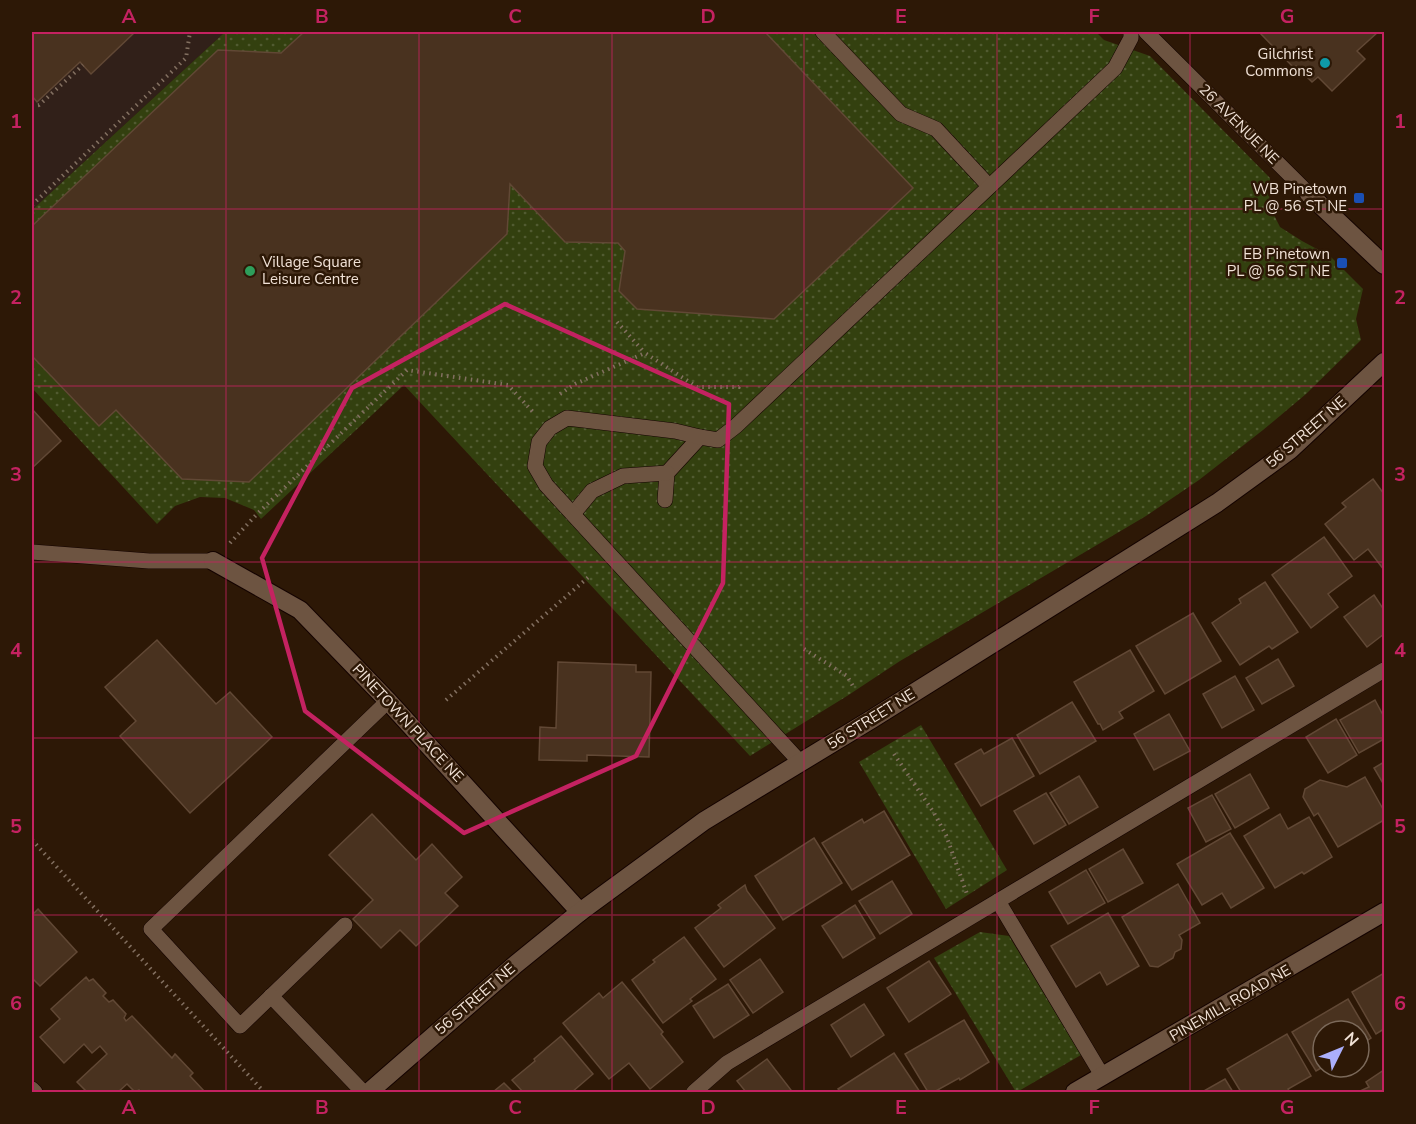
<svg xmlns="http://www.w3.org/2000/svg" width="1416" height="1124" font-family="'Nunito Sans',sans-serif">
<style>
.commercial{fill:#312019}
.park{fill:url(#park-dots)}
.building{fill:#49321f;stroke:#614835;stroke-width:1.5}
.lines{fill:none;stroke-linecap:round;stroke-linejoin:round}
.service-casing{stroke:#140300;stroke-width:16}
.minor-casing{stroke:#140300;stroke-width:20}
.tertiary-casing{stroke:#140300;stroke-width:20}
.path{stroke:#837061;stroke-width:4;stroke-dasharray:1.5 4.5;stroke-linecap:butt}
.service{stroke:#6d5441;stroke-width:15}
.minor{stroke:#6d5441;stroke-width:18}
.tertiary{stroke:#6d5441;stroke-width:18}
.marked{fill:none;stroke:#c42261;stroke-width:4.5;stroke-linejoin:round}
.grid{fill:none;stroke:#c42261;stroke-width:1.5;stroke-opacity:0.55}
.culture-dot{fill:#0f9aa8;stroke:#2d1806;stroke-width:2}
.transit-dot{fill:#1a4fb4;stroke:#2d1806;stroke-width:2}
.leisure-dot{fill:#2e9e5b;stroke:#2d1806;stroke-width:2}
.labels{text-anchor:middle;stroke-width:5;stroke-linejoin:round;paint-order:stroke}
.poi-label{font-size:15px;fill:#f1e2d7;stroke:#2d1806;text-anchor:end}
.street-label{font-size:15px;fill:#f1e2d7;stroke:#2d1806}
.neatline{fill:none;stroke:#c42261;stroke-width:2}
.grid-label{font-size:20px;text-anchor:middle;font-weight:bold;fill:#c42261}
</style>
<defs>
<pattern id="park-dots" width="8" height="8" patternUnits="userSpaceOnUse" patternTransform="scale(1.5)"><rect width="8" height="8" fill="#33400f"/><path d="M2 2h.1M6 6h.1" fill="none" stroke="#515b31" stroke-width="1.8" stroke-linecap="round"/></pattern>
</defs>
<rect width="100%" height="100%" fill="#2d1806"/>
<!-- commercial -->
<polygon class="commercial" points="32,32 225,32 32,210"/>
<!-- park -->
<g class="park">
<polygon points="225,32 1096,32 1104,40 1150,56 1270,178 1269,205 1280,227 1302,241 1330,256 1363,289 1356,319 1361,340 1306,394 1263,430 1199,480 1146,516 900,661 847,696 750,756 404,385 261,519 254,510 225,498 200,497 175,506 157,524 32,388 32,210"/>
<polygon points="921,725 1007,870 946,909 859,762"/>
<polygon points="980,932 1009,936 1081,1055 1017,1092 1016,1092 934,958"/>
</g>
<!-- building -->
<g class="building">
<polygon points="32,32 135,32 91,74 80,62 37,102 32,96"/>
<polygon points="304,32 765,32 913,188 774,319 637,309 619,291 625,251 618,243 565,242 510,184 507,234 249,482 182,479 116,410 99,426 32,356 32,226 218,50 281,53"/>
<polygon points="1259,32 1378,32 1357,51 1365,59 1332,91 1318,77 1312,82 1296,66 1294,68"/>
<polygon points="32,409 61,441 32,468"/>
<polygon points="1373,479 1384,494 1384,570 1368,549 1354,560 1325,524 1346,507 1342,503"/>
<polygon points="1324,537 1352,576 1328,594 1338,607 1311,628 1272,575"/>
<polygon points="1265,582 1298,632 1272,649 1269,646 1240,665 1212,623 1241,603 1239,599"/>
<polygon points="1374,595 1384,610 1384,634 1367,647 1344,617"/>
<polygon points="1193,613 1221,661 1165,694 1136,646"/>
<polygon points="157,640 216,704 230,692 272,737 190,813 120,736 136,721 105,687"/>
<polygon points="1130,650 1154,691 1119,712 1123,718 1103,730 1100,724 1098,724 1074,682"/>
<polygon points="1278,659 1294,686 1262,704 1246,678"/>
<polygon points="558,662 636,665 636,672 651,672 649,757 587,755 587,761 539,760 540,727 556,728"/>
<polygon points="1235,676 1254,710 1222,728 1203,694"/>
<polygon points="1375,700 1384,717 1384,739 1359,753 1340,720"/>
<polygon points="1072,702 1096,741 1040,774 1017,735"/>
<polygon points="1169,714 1190,751 1154,770 1134,734"/>
<polygon points="1336,719 1357,755 1328,773 1306,737"/>
<polygon points="1012,738 1034,776 981,806 955,764 981,749 984,754"/>
<polygon points="1384,762 1384,785 1374,768"/>
<polygon points="1250,774 1269,808 1235,828 1215,794"/>
<polygon points="1079,776 1098,807 1069,824 1050,793"/>
<polygon points="1365,777 1384,811 1384,820 1338,847 1318,813 1314,816 1303,797 1305,789 1320,780 1347,787"/>
<polygon points="1046,793 1066,825 1034,844 1014,811"/>
<polygon points="1212,795 1231,829 1206,842 1188,808"/>
<polygon points="884,811 910,855 852,890 822,843 862,819 864,823"/>
<polygon points="372,814 416,860 432,844 462,877 445,893 458,906 416,946 400,930 381,948 353,919 373,900 329,855"/>
<polygon points="1280,814 1288,829 1309,817 1332,857 1304,874 1302,872 1275,888 1244,836"/>
<polygon points="1230,833 1264,888 1231,908 1222,893 1202,905 1177,864"/>
<polygon points="814,838 842,883 783,920 755,876"/>
<polygon points="1123,849 1143,883 1108,902 1089,869"/>
<polygon points="1086,870 1105,903 1068,924 1049,892"/>
<polygon points="892,881 912,914 880,934 859,901"/>
<polygon points="1178,884 1200,923 1179,935 1182,940 1181,949 1175,952 1173,958 1158,967 1150,966 1122,917"/>
<polygon points="745,885 747,891 775,928 724,967 695,928 721,908 718,905"/>
<polygon points="855,905 875,938 843,958 822,926"/>
<polygon points="38,909 77,952 40,986 32,978 32,979 32,915"/>
<polygon points="1108,913 1139,966 1107,985 1100,972 1076,987 1051,946"/>
<polygon points="684,937 716,979 690,999 692,1001 663,1023 632,980 655,962 653,960"/>
<polygon points="760,959 783,992 753,1013 730,980"/>
<polygon points="929,961 951,994 909,1022 887,988"/>
<polygon points="1384,973 1384,1029 1376,1034 1352,992"/>
<polygon points="86,977 89,981 93,979 106,993 103,996 109,1002 113,1000 126,1014 124,1018 126,1021 132,1016 172,1058 175,1054 193,1073 190,1076 205,1092 141,1092 139,1090 135,1092 127,1084 118,1092 87,1092 77,1082 107,1054 100,1046 92,1053 84,1044 64,1063 40,1037 60,1019 51,1009"/>
<polygon points="622,982 663,1032 661,1034 683,1062 650,1089 629,1063 609,1079 563,1023 599,993 603,998"/>
<polygon points="728,984 749,1015 714,1038 693,1006"/>
<polygon points="1348,999 1371,1038 1359,1046 1359,1031 1323,1031 1323,1067 1316,1071 1292,1032"/>
<polygon points="864,1004 884,1035 851,1057 831,1025"/>
<polygon points="964,1020 989,1062 960,1080 959,1078 934,1092 928,1092 905,1054"/>
<polygon points="1287,1034 1311,1076 1288,1089 1290,1092 1241,1092 1227,1069"/>
<polygon points="561,1036 593,1074 572,1092 523,1092 512,1080 535,1061 534,1059"/>
<polygon points="894,1053 920,1092 841,1092 838,1089"/>
<polygon points="767,1059 791,1090 788,1092 746,1092 737,1081"/>
<polygon points="1384,1070 1384,1092 1358,1092 1369,1087 1366,1082"/>
<polygon points="1225,1079 1233,1092 1202,1092"/>
<polygon points="504,1083 513,1092 493,1092"/>
</g>
<g class="lines">
<!-- service casing -->
<g class="service-casing">
<g id="service">
<polyline points="823,32 901,114 936,129 989,186"/>
<polyline points="1146,32 1309,194"/>
<polyline points="665,500 667,473 700,437"/>
<polyline points="573,514 592,491 623,476 667,473"/>
<polyline points="32,552 149,561 213,561"/>
<polyline points="800,762 546,485 535,466 539,442 550,428 567,418 675,431 700,437 718,440 736,426 1115,68 1131,38 1131,32"/>
<polyline points="998,901 1103,1077"/>
<polyline points="345,925 240,1026 151,929 388,701"/>
<polyline points="271,996 363,1092"/>
<polyline points="32,1089 35,1092"/>
<polyline points="694,1092 727,1063 1384,670"/>
</g>
</g>
<!-- minor casing -->
<g class="minor-casing">
<g id="minor">
<polyline points="1309,194 1384,265"/>
<polyline points="213,561 300,610 388,701 580,912"/>
<polyline points="1075,1092 1384,912"/>
</g>
</g>
<!-- tertiary casing -->
<g class="tertiary-casing">
<polyline id="tertiary" points="369,1092 516,964 580,912 704,821 872,719 1217,503 1290,450 1384,362"/>
</g>
<!-- path -->
<g class="path">
<polyline points="32,106 39,105 83,65"/>
<polyline points="32,205 186,58 190,32"/>
<polyline points="617,322 645,353"/>
<polyline points="560,394 575,384 645,353 697,387 739,387 742,384"/>
<polyline points="230,543 257,514 407,370 508,385 533,412"/>
<polyline points="804,649 847,676 853,686"/>
<polyline points="446,700 591,575"/>
<polyline points="894,754 934,813 946,835 967,894"/>
<polyline points="32,840 264,1092"/>
</g>
<!-- service -->
<use href="#service" class="service"/>
<!-- minor -->
<use href="#minor" class="minor"/>
<!-- tertiary -->
<use href="#tertiary" class="tertiary"/>
</g>
<!-- marked area -->
<path class="marked" d="M505 304 729 404 723 583 636 756 464 833 305 711 262 558 352 388Z"/>
<!-- grid -->
<path class="grid" d="M226 32V1092M419 32V1092M612 32V1092M804 32V1092M997 32V1092M1190 32V1092M32 209H1384M32 386H1384M32 562H1384M32 738H1384M32 915H1384"/>
<!-- markers -->
<circle class="culture-dot" cx="1325" cy="63" r="6"/>
<g class="transit-dot">
<rect x="1353" y="192" width="12" height="12" rx="3"/>
<rect x="1336" y="257" width="12" height="12" rx="3"/>
</g>
<circle class="leisure-dot" cx="250" cy="271" r="6"/>
<g class="labels">
<!-- poi labels -->
<g class="poi-label">
<text x="1313" y="59">Gilchrist<tspan x="1313" dy="17">Commons</tspan></text>
<text x="1347" y="194">WB Pinetown<tspan x="1347" dy="17">PL @ 56 ST NE</tspan></text>
<text x="1330" y="259">EB Pinetown<tspan x="1330" dy="17">PL @ 56 ST NE</tspan></text>
<text x="262" y="267" text-anchor="start">Village Square<tspan x="262" dy="17">Leisure Centre</tspan></text>
</g>
<!-- street labels -->
<g class="street-label">
<text transform="translate(1239 124) rotate(45)" y="5">26 AVENUE NE</text>
<text transform="translate(1306 432) rotate(-41)" y="5">56 STREET NE</text>
<text transform="translate(871 719) rotate(-32)" y="5">56 STREET NE</text>
<text transform="translate(408 723) rotate(47)" y="5">PINETOWN PLACE NE</text>
<text transform="translate(475 999) rotate(-41)" y="5">56 STREET NE</text>
<text transform="translate(1230 1003) rotate(-30)" y="5">PINEMILL ROAD NE</text>
</g>
</g>
<!-- border -->
<rect width="1416" height="1124" fill="none" stroke="#2d1806" stroke-width="66"/>
<!-- north arrow -->
<g transform="translate(1341 1049) rotate(47)"><circle r="28" fill="#2d1806" stroke="#7b695a" stroke-width="1.5"/>
<path d="M0-4.5L10 22L0 15L-10 22Z" fill="#abaffb"/>
<text y="-9" font-size="16" font-weight="bold" text-anchor="middle" fill="#f1e2d7">N</text>
</g>
<rect x="33" y="33" width="1350" height="1058" class="neatline"/>
<g class="grid-label">
<text x="129" y="23">A</text>
<text x="322" y="23">B</text>
<text x="515" y="23">C</text>
<text x="708" y="23">D</text>
<text x="901" y="23">E</text>
<text x="1094" y="23">F</text>
<text x="1287" y="23">G</text>
<text x="16" y="128">1</text>
<text x="1400" y="128">1</text>
<text x="16" y="304">2</text>
<text x="1400" y="304">2</text>
<text x="16" y="481">3</text>
<text x="1400" y="481">3</text>
<text x="16" y="657">4</text>
<text x="1400" y="657">4</text>
<text x="16" y="833">5</text>
<text x="1400" y="833">5</text>
<text x="16" y="1010">6</text>
<text x="1400" y="1010">6</text>
<text x="129" y="1114">A</text>
<text x="322" y="1114">B</text>
<text x="515" y="1114">C</text>
<text x="708" y="1114">D</text>
<text x="901" y="1114">E</text>
<text x="1094" y="1114">F</text>
<text x="1287" y="1114">G</text>
</g>
</svg>
